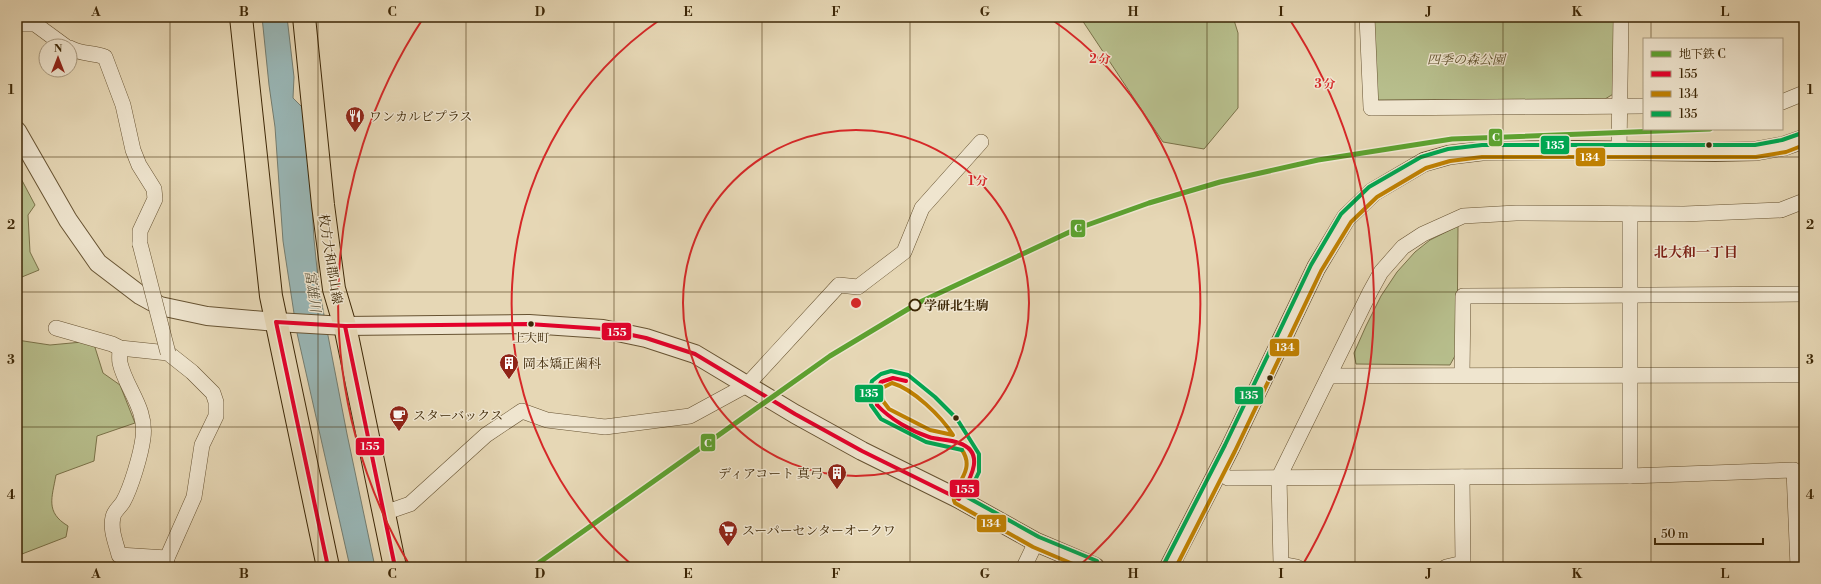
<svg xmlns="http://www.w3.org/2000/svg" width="1821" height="584" font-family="'Libre Bodoni','Noto Serif JP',serif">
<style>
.green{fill:#b7be8c;stroke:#7a7249}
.water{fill:#99b7b7;stroke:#747d70}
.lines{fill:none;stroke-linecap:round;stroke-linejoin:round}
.minor-casing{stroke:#675332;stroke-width:16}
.tertiary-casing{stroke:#675332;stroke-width:20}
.primary-casing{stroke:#3d2706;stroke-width:24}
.minor{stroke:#efe5cf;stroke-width:15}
.tertiary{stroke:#efe5cf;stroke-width:18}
.primary{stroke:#e6d7b5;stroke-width:22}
.minor-bridge-casing{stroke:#675332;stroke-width:16;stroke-linecap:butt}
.minor-bridge{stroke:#efe5cf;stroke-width:15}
.bus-1-casing{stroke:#efe5cf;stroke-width:7}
.bus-2-casing{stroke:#efe5cf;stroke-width:7}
.bus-3-casing{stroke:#efe5cf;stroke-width:7}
.bus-1{stroke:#e4002b;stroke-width:4}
.bus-2{stroke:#bf8002;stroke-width:4}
.bus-3{stroke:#00a651;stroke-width:4}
.metro-1-casing{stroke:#efe5cf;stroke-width:8}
.metro-1{stroke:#5da130;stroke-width:5}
.grid{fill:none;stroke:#3d2706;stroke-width:1;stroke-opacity:0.55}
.ring{fill:none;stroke:#d62828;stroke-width:2}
.bus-dot{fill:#3d2706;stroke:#efe5cf;stroke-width:1.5}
.stop-dot{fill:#efe5cf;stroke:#3d2706;stroke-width:2}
.labels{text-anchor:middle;stroke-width:3;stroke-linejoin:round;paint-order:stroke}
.bus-label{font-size:12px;fill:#3d2706;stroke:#efe5cf}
.park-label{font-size:13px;font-style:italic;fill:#5c4d28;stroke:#efe5cf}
.poi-label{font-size:13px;fill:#3d2706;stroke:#efe5cf;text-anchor:start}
.street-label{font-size:13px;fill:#3d2706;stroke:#efe5cf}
.stop-label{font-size:13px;font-weight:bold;fill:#3d2706;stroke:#efe5cf;text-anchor:start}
.neighbourhood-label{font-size:14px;font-weight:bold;fill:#7a1f14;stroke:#efe5cf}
.water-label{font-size:14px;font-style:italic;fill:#544b32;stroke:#efe5cf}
.centre{fill:#d62828;stroke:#efe5cf;stroke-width:2}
.ring-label{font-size:12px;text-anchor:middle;font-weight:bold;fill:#d62828;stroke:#efe5cf;stroke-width:3;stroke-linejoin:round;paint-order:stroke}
.line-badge{stroke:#efe5cf;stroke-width:1.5}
.badge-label{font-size:11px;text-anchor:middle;font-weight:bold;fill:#fff}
.neatline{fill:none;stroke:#3d2706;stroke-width:1.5}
.grid-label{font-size:13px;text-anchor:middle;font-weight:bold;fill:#3d2706}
</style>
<rect width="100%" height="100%" fill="#e6d7b5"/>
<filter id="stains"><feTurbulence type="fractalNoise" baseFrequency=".005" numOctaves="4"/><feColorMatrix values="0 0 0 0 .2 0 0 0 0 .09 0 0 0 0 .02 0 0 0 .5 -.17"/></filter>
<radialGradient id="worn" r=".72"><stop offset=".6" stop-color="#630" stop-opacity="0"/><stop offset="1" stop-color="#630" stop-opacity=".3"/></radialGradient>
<!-- green -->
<g class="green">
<polygon points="1080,17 1233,17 1238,33 1238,108 1204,149 1163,142"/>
<polygon points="1372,17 1615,17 1615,93 1605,99 1377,100"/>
<polygon points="17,171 35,205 28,215 30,252 39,270 17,279"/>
<polygon points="1458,226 1457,352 1450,365 1356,364 1354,353 1366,326 1381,296 1397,272 1415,252 1430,240"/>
<path d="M17 340 50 345 93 341 103 373 120 385 135 423 97 436 94 461 56 475C52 498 45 512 68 526L66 537 22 554 17 530Z"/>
</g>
<!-- water -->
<polygon class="water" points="262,17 287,17 294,77 293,98 306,111 314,239 319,289 347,434 375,567 350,567 297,333 283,241 275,127 269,85"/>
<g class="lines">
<!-- minor casing -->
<g class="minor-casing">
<g id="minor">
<polyline points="1367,17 1371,108 1644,106"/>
<polyline points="17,24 35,24 65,46"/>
<path d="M70 48C83 55 92 52 105 57L123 105 133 150 139 165 154 189 155 199 140 231V244"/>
<polyline points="1782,102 1804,93"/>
<polyline points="1619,150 1621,17"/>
<polyline points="1630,214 1630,476"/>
<polyline points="56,328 112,344 120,348 168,353 192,372 213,393 216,402 216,416 202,445 194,497 167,558 166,567"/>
<path d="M120 348C120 353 119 358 120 363 126 389 147 408 143 438 141 454 131 488 123 502 120 507 114 511 113 517 110 530 116 543 119 555L167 558"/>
<polyline points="1462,375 1463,296 1804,294"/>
<polyline points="1329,376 1804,375"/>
<polyline points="1217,471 1228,478 1630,476 1794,470 1798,567"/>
<polyline points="384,513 410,504 486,435 522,411 547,420 605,427 690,416 747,385 839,285 858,287 904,252 922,208 981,142"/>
<polyline points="1024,567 1036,542"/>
<polyline points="1297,567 1281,564 1279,477 1370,292 1381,272 1403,247 1423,234 1463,216 1516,213 1684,214 1781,210 1804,201"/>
<polyline points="1446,567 1463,563 1462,477"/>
</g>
</g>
<!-- tertiary casing -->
<g class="tertiary-casing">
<g id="tertiary">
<polyline points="17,131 68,220 98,263 140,295 160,306 207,316 276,322 345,326 529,324 603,329 646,338 695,354 795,414 862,451 959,499 1036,542 1095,567"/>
<polyline points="1169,567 1230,448 1316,268 1346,218 1373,192 1424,162 1449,155 1482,151 1577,150 1715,152 1756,151 1784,146 1804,139"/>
</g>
</g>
<!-- primary casing -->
<g class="primary-casing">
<g id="primary">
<polyline points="241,17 271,296 328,567"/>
<polyline points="304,17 323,205 334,289 345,326 395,567"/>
</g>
</g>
<!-- minor -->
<use href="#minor" class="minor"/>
<!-- tertiary -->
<use href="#tertiary" class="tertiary"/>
<!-- primary -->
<use href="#primary" class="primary"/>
<!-- minor-bridge casing -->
<g class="minor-bridge-casing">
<polyline id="minor-bridge" points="140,244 168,353"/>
</g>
<!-- minor-bridge -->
<use href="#minor-bridge" class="minor-bridge"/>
<!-- bus-1 casing -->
<g class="bus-1-casing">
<g id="bus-1">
<polyline points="345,326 395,567"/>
<path d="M328 567 276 322 345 326 529 324 603 329 646 338 695 354 795 414 862 451 959 499C968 482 988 453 959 443 949 439 938 440 929 437 911 431 890 419 877 405L876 392 881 382 893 378 906 381"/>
</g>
</g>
<!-- bus-2 casing -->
<g class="bus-2-casing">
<g id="bus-2">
<path d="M892 383C913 389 941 416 953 435L930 430 889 409 883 401 881 394 882 388Z"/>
<path d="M962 450C978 473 947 489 955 503L1033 547 1080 567"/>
<polyline points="1176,567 1235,451 1321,271 1351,222 1377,197 1426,168 1450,161 1482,157 1756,157 1786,152 1804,145"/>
</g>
</g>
<!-- bus-3 casing -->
<g class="bus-3-casing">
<g id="bus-3">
<polyline points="962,450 926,442 881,419 871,405 869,394 872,381 881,374 891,371 908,375 935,397 957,419 979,454 979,472 967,497 1039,537 1097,561"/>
<polyline points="1164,564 1225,445 1311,265 1341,214 1369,187 1421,157 1448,149 1482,145 1755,145 1782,140 1802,133"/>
</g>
</g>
<!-- bus-1 -->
<use href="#bus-1" class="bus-1"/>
<!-- bus-2 -->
<use href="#bus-2" class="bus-2"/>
<!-- bus-3 -->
<use href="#bus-3" class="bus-3"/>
<!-- metro-1 casing -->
<g class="metro-1-casing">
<polyline id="metro-1" points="533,567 830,356 918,303 1076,229 1149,203 1220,182 1318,160 1452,139 1710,129"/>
</g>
<!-- metro-1 -->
<use href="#metro-1" class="metro-1"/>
</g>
<!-- grid -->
<path class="grid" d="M170 17V567M318 17V567M466 17V567M614 17V567M762 17V567M910 17V567M1059 17V567M1207 17V567M1355 17V567M1503 17V567M1651 17V39M1651 129V567M17 157H1804M17 292H1804M17 427H1804"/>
<!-- distance rings -->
<g class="ring">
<circle cx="856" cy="303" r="173"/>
<path d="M632 565A345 345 0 0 1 661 19M1051 19A345 345 0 0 1 1080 565"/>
<path d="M410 566A518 518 0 0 1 424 17M1288 17A518 518 0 0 1 1302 566"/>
</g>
<!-- icons -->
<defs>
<g id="restaurant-pin" transform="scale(1)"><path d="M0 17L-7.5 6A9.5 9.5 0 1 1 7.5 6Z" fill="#8f2418" stroke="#efe5cf"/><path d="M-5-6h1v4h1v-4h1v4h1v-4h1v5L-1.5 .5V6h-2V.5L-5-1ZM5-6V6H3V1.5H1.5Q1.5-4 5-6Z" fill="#fff"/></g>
<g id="building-pin" transform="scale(1)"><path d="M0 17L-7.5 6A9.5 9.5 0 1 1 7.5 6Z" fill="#8f2418" stroke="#efe5cf"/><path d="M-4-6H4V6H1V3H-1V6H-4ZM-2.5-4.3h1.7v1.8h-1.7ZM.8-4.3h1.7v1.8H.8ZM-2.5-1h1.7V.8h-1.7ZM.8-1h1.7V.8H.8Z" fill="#fff"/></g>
<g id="cafe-pin" transform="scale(1)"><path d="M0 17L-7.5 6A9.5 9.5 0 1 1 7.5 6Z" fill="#8f2418" stroke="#efe5cf"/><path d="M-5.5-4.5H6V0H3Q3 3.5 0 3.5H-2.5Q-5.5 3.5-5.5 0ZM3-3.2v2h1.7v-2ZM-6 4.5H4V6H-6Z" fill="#fff"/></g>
<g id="supermarket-pin" transform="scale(1)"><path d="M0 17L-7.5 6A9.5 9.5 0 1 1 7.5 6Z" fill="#8f2418" stroke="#efe5cf"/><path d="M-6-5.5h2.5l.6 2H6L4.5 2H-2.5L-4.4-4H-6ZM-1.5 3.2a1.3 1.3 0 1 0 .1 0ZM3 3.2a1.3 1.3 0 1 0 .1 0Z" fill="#fff"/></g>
</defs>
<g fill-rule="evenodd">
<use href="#restaurant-pin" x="355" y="116"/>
<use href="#building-pin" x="509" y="363"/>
<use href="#cafe-pin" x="399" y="415"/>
<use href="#building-pin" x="837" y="473"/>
<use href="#supermarket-pin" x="728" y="530"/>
</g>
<!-- markers -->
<g class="bus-dot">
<circle cx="1709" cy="145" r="3.5"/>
<circle cx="531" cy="324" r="3.5"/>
<circle cx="1270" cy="378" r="3.5"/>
<circle cx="956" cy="418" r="3.5"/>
</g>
<circle class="stop-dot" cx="915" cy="305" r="5.5"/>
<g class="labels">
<!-- bus labels -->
<g class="bus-label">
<text x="531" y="342">上大町</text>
</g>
<!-- park labels -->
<g class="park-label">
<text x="1466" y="64">四季の森公園</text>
</g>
<!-- poi labels -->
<g class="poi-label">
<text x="369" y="121">ワンカルビプラス</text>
<text x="523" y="368">岡本矯正歯科</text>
<text x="413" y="420">スターバックス</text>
<text x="823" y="478" text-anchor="end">ディアコート 真弓</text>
<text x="742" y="535">スーパーセンターオークワ</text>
</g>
<!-- street labels -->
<g class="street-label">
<text transform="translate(331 259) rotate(81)" y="5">枚方大和郡山線</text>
</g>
<!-- stop labels -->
<g class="stop-label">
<text x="924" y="310">学研北生駒</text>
</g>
<!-- neighbourhood labels -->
<g class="neighbourhood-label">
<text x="1696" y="257">北大和一丁目</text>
</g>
<!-- water labels -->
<g class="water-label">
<text transform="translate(313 291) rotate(82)" y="5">富雄川</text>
</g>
</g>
<circle cx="856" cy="303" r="6" class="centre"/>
<g class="ring-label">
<text x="1100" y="63">2 分</text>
<text x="1325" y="88">3 分</text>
<text x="978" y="185">1 分</text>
</g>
<g class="line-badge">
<rect x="1488" y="128" width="15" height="19" rx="4" fill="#5da130"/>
<rect x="1540" y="135" width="30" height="20" rx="4" fill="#00a651"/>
<rect x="1575" y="147" width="31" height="20" rx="4" fill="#bf8002"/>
<rect x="1070" y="219" width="16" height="19" rx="4" fill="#5da130"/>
<rect x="601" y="322" width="31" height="19" rx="4" fill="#e4002b"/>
<rect x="1269" y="338" width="31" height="19" rx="4" fill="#bf8002"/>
<rect x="854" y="384" width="30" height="19" rx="4" fill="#00a651"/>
<rect x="1234" y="386" width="30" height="19" rx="4" fill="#00a651"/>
<rect x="700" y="433" width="16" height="19" rx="4" fill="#5da130"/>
<rect x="355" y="437" width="30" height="19" rx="4" fill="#e4002b"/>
<rect x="949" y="479" width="31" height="19" rx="4" fill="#e4002b"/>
<rect x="976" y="514" width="31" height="19" rx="4" fill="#bf8002"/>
</g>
<g class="badge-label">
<text x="1496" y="141">C</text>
<text x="1555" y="149">135</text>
<text x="1590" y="161">134</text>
<text x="1078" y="232">C</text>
<text x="617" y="336">155</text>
<text x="1285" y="351">134</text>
<text x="869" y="397">135</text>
<text x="1249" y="399">135</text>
<text x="708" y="447">C</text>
<text x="370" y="450">155</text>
<text x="965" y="493">155</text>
<text x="991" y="527">134</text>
</g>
<!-- margin -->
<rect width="1821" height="584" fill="none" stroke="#e6d7b5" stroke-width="44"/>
<!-- legend -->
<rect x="1643" y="38" width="140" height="92" fill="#efe5cf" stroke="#a8997f"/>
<rect x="1651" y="51" width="20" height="6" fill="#5da130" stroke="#a8997f"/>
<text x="1679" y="58" font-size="12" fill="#3d2706">地下鉄 C</text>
<rect x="1651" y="71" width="20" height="6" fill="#e4002b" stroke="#a8997f"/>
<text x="1679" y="78" font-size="12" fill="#3d2706">155</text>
<rect x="1651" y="91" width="20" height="6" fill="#bf8002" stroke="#a8997f"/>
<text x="1679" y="98" font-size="12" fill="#3d2706">134</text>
<rect x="1651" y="111" width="20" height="6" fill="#00a651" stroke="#a8997f"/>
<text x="1679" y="118" font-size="12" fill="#3d2706">135</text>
<!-- north arrow -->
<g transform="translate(58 58)"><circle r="19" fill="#efe5cf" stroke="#a8997f"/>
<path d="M0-3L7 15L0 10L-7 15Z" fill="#8f2418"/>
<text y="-6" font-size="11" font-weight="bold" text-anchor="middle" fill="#3d2706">N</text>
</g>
<!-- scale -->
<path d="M1655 538v6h108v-6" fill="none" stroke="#3d2706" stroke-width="2"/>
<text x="1661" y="538" font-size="12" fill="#3d2706" stroke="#efe5cf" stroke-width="3" paint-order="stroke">50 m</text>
<rect x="22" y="22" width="1777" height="540" class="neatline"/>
<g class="grid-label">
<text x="96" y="16">A</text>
<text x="244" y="16">B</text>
<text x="392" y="16">C</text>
<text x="540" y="16">D</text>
<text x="688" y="16">E</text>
<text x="836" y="16">F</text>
<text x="985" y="16">G</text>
<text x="1133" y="16">H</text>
<text x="1281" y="16">I</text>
<text x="1429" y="16">J</text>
<text x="1577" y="16">K</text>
<text x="1725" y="16">L</text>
<text x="11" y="94">1</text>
<text x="1810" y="94">1</text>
<text x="11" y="229">2</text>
<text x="1810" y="229">2</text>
<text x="11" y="364">3</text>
<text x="1810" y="364">3</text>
<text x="11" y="499">4</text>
<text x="1810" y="499">4</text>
<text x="96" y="578">A</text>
<text x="244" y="578">B</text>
<text x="392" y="578">C</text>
<text x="540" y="578">D</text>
<text x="688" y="578">E</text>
<text x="836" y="578">F</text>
<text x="985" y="578">G</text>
<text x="1133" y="578">H</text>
<text x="1281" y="578">I</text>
<text x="1429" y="578">J</text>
<text x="1577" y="578">K</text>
<text x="1725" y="578">L</text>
</g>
<rect width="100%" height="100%" filter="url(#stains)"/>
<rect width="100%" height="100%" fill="url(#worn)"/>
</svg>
